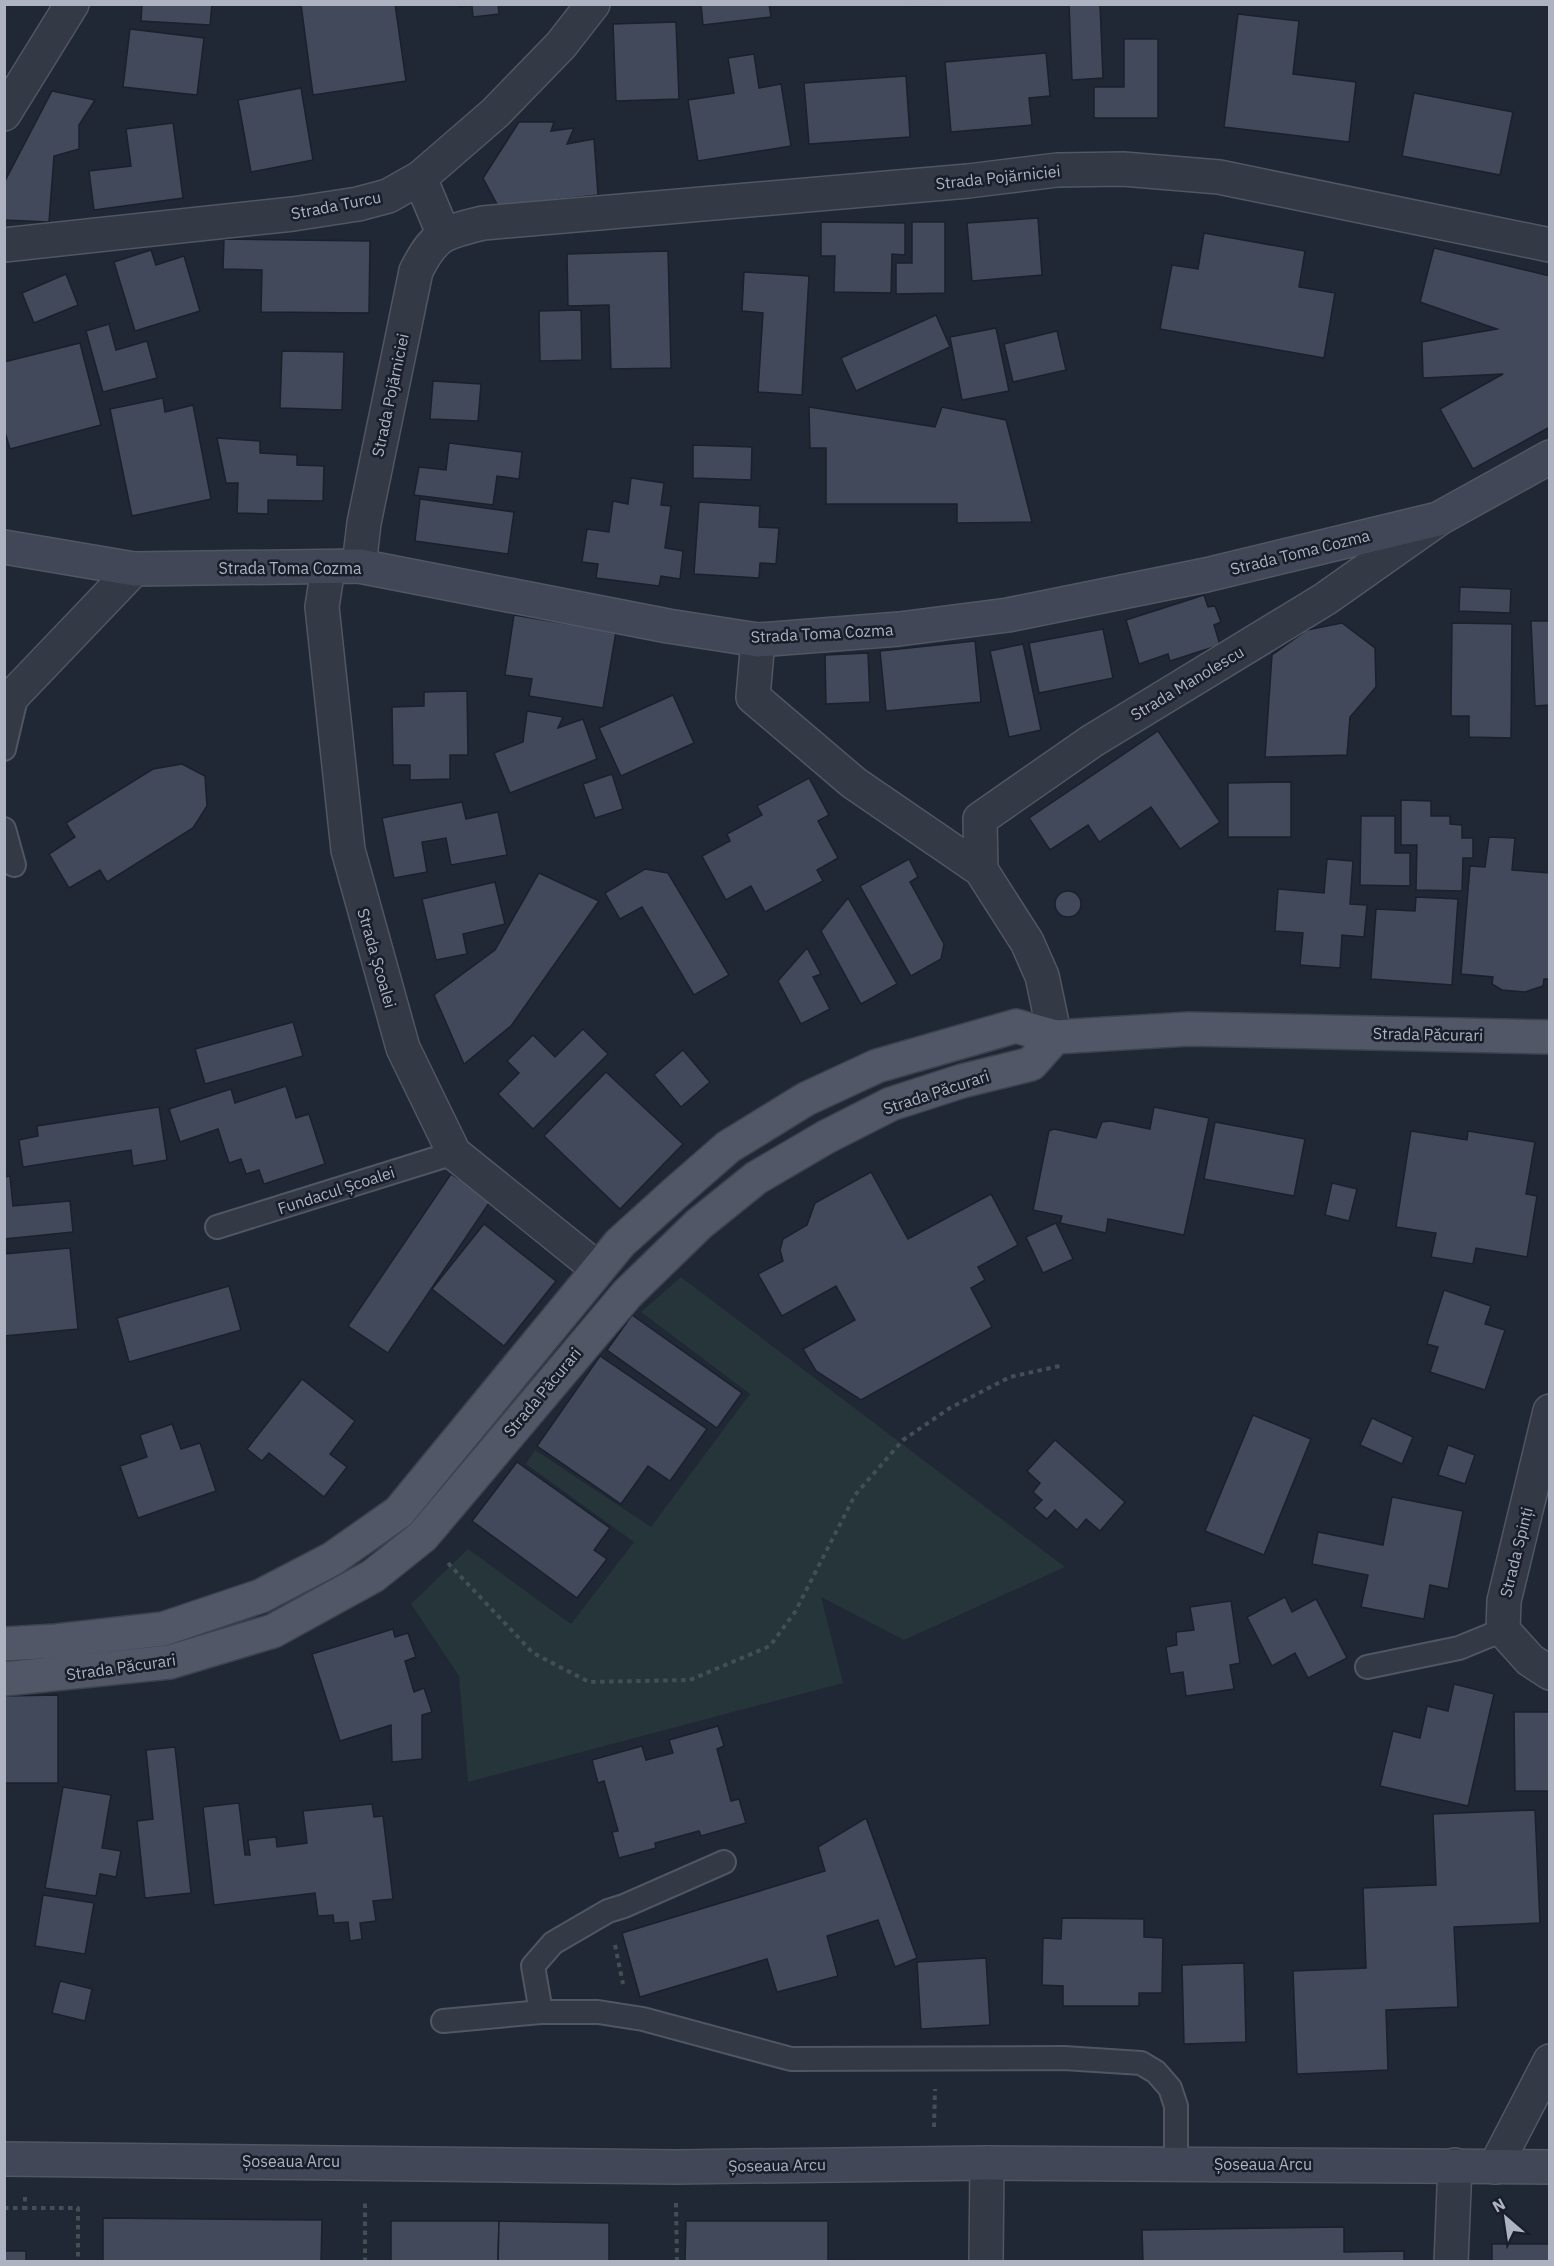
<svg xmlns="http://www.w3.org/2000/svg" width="1554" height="2266" font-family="'IBM Plex Sans',sans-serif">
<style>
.green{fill:#253539}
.building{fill:#41495a;stroke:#1b202c;stroke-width:1.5}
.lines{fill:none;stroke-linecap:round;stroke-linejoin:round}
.lane-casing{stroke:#515663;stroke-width:26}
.street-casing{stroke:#515663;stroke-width:36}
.secondary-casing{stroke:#515663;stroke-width:36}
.primary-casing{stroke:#3d424f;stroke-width:36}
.path{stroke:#425055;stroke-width:4;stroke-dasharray:4.5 4.5;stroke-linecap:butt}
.lane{stroke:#343946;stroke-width:22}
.street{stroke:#343946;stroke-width:33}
.secondary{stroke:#424758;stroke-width:33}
.primary{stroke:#515766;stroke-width:33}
.labels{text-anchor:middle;stroke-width:5;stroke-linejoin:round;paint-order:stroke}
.street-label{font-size:16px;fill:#aeb3c2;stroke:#191e2a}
</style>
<rect width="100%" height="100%" fill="#202735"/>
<!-- green -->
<polygon class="green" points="681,1277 1065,1567 904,1640 821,1597 843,1683 468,1782 459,1676 411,1604 468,1549 571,1624 634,1542 526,1464 535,1450 651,1527 750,1394 641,1312"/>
<!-- building -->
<g class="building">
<polygon points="142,4 212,4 210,25 141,21"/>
<polygon points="301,4 395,4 406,81 313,95"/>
<polygon points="459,4 498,4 499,14 473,17 472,5 460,7"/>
<polygon points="701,4 769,4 771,17 703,25"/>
<polygon points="911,4 996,4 911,6"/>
<polygon points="1069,4 1100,4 1103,78 1072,80"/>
<polygon points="1238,14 1299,21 1293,74 1356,82 1349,142 1224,127"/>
<polygon points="676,22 679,99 616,101 613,24"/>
<polygon points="130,29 204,38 197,95 123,87"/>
<polygon points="1124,39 1158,39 1158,118 1094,118 1094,87 1124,87"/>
<polygon points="1046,53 1050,96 1029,98 1032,125 951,132 945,62"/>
<polygon points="754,54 759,88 781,84 791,146 698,161 688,100 734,93 728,58"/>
<polygon points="906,76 910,137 809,144 804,83"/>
<polygon points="301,88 313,160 251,172 238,100"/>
<polygon points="52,91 95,100 79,125 79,149 54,156 49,222 4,220 4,183"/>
<polygon points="1414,93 1513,112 1500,175 1402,156"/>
<polygon points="519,122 554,122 551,131 574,128 567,144 594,139 598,195 498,206 483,178"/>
<polygon points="173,123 183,198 94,210 89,171 131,166 126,129"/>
<polygon points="1038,218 1042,275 972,281 967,223"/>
<polygon points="821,222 905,223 905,255 892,254 891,293 834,292 835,256 821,256"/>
<polygon points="912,222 945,222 945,293 896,294 896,263 912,263"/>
<polygon points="1204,233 1305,251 1299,287 1335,293 1324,358 1160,329 1172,265 1198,269"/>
<polygon points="224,239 370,241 369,313 261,312 262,270 223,269"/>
<polygon points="1434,248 1550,276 1550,427 1473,469 1440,409 1503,374 1423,378 1422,342 1497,329 1420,302"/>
<polygon points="151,250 156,265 184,256 200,311 135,331 114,262"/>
<polygon points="668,251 671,368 611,369 609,305 568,306 567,254"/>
<polygon points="744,272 809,276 802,395 758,392 763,313 742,311"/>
<polygon points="66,274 78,305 34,323 22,293"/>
<polygon points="581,310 582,360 540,361 539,311"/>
<polygon points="936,315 950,347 856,391 841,358"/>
<polygon points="109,324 116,350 147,341 157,378 103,392 86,331"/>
<polygon points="996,328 1009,391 962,400 950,337"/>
<polygon points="1057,331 1066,370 1013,382 1004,344"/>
<polygon points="80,343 101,425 10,449 4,429 4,362"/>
<polygon points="282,351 344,352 342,410 280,408"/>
<polygon points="433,381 481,384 478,421 430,419"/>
<polygon points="163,398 165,412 193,405 211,499 132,516 110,409"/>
<polygon points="809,407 935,427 942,407 1006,420 1032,522 957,523 957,504 826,504 826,448 810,448"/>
<polygon points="217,438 260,441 260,453 297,455 297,465 324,466 323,501 268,500 268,514 237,513 238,483 226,483"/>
<polygon points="449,443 522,452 519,479 497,476 493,505 414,495 419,467 446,470"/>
<polygon points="693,445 752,447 751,480 693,478"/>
<polygon points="631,478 664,483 661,505 671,506 665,548 683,551 680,579 661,576 659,586 596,578 598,564 582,562 587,529 609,532 613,501 628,504"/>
<polygon points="420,499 514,512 508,554 415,541"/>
<polygon points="699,502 760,506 759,527 779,528 776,564 760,563 759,578 694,574"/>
<polygon points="1460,587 1511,589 1510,613 1459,611"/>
<polygon points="1204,595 1208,607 1215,606 1221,622 1214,625 1220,645 1170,661 1168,654 1139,664 1126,620"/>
<polygon points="514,615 616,632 603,708 529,696 532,679 505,675"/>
<polygon points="1531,621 1550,621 1550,716 1549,705 1535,706"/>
<polygon points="1342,623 1375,648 1376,687 1350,717 1347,755 1265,757 1272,655 1307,630"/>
<polygon points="1452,623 1512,624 1511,738 1469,737 1469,716 1451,716"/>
<polygon points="1103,629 1113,678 1039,693 1029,643"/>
<polygon points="975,641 981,702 886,711 880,651"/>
<polygon points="1023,644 1041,730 1009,737 990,651"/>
<polygon points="868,653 870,702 826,704 825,655"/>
<polygon points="467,691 468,755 450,755 450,779 410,780 410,765 393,765 392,707 424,706 424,692"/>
<polygon points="673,695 694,743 621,776 599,728"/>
<polygon points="527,711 563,717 558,728 583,719 597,759 510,793 494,753 523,742"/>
<polygon points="1158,731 1220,822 1180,849 1151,807 1099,842 1088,825 1050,850 1029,818"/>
<polygon points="182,764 205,776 207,806 193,828 107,882 100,870 69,888 49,854 75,837 66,823 153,769"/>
<polygon points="612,774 623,809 595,818 583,784"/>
<polygon points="809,778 829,815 818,821 838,858 817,870 823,881 765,912 751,886 726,900 702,856 730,841 727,834 762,815 757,806"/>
<polygon points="1291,782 1291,837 1228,837 1228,783"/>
<polygon points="1401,800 1431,801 1431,816 1450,816 1450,824 1462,825 1462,838 1473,838 1473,858 1463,858 1462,891 1416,890 1417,845 1401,845"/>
<polygon points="462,802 466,819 498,812 507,855 451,865 446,838 422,842 427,872 394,878 382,818"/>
<polygon points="1361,816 1395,816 1395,853 1410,853 1410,886 1360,885"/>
<polygon points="1489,837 1515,838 1512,870 1550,873 1550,979 1544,979 1543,986 1525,992 1502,990 1492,984 1493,977 1461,974 1470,866 1485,867"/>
<polygon points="909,859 918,877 910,882 944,944 941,959 911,976 860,886"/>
<polygon points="1327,859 1353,861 1350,904 1367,905 1364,937 1342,935 1340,968 1300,965 1303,933 1275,931 1278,889 1324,893"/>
<polygon points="645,869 668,873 729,975 694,995 642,907 620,919 605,893"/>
<polygon points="539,873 599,901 511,1026 464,1064 434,995 495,950"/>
<polygon points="495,882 505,924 463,934 467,954 436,960 422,899"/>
<circle cx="1068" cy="904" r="13"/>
<polygon points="1416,897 1458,899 1452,985 1371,979 1376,909 1415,911"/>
<polygon points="848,898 897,984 861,1004 821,931"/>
<polygon points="807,948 821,974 813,977 830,1009 801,1024 778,981"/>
<polygon points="293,1022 303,1056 205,1084 195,1049"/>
<polygon points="583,1029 608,1054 533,1129 498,1094 519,1073 507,1061 533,1035 555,1057"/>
<polygon points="683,1050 710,1082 681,1107 654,1075"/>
<polygon points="606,1072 683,1144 620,1209 544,1136"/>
<polygon points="286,1086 296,1118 309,1114 325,1164 264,1184 259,1170 246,1174 241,1159 229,1163 218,1129 180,1142 169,1109 231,1089 235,1103"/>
<polygon points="159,1107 167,1160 133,1166 131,1150 23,1167 19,1140 38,1136 37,1126"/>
<polygon points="1154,1107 1209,1118 1184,1235 1108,1219 1106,1233 1060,1223 1062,1216 1033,1210 1049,1131 1054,1129 1096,1138 1102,1122 1111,1121 1150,1129"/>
<polygon points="1215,1122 1305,1139 1294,1196 1204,1179"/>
<polygon points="1411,1131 1467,1140 1468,1131 1535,1142 1526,1194 1537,1196 1527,1257 1476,1248 1473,1264 1431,1257 1436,1233 1396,1227"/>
<polygon points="871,1172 908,1239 991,1194 1018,1245 978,1267 985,1280 971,1288 992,1327 861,1400 816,1371 803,1349 855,1320 836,1286 782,1316 758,1274 783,1261 780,1250 783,1239 807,1225 815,1203"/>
<polygon points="451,1174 491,1200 388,1353 348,1326"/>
<polygon points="10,1176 13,1206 70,1201 73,1232 4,1239 4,1177"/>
<polygon points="1332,1183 1357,1189 1349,1221 1325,1215"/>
<polygon points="1056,1223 1073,1259 1043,1273 1026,1237"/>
<polygon points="484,1224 556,1281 504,1346 432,1289"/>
<polygon points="70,1248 78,1329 4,1336 4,1254"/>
<polygon points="229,1286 241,1330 129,1362 117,1318"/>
<polygon points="1444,1290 1491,1306 1485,1324 1505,1330 1485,1390 1430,1372 1438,1347 1427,1344"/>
<polygon points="632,1315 742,1393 717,1428 607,1350"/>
<polygon points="600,1356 707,1429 670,1481 648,1466 621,1504 537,1446"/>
<polygon points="302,1379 355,1421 330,1454 347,1467 324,1497 269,1453 262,1461 247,1449"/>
<polygon points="1253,1415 1311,1439 1264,1555 1205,1531"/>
<polygon points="1372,1418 1413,1437 1402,1464 1360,1445"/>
<polygon points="172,1424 181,1449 200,1443 216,1491 138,1518 120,1466 147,1457 140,1435"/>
<polygon points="1055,1440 1125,1502 1100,1531 1086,1519 1077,1530 1055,1510 1047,1519 1034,1508 1042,1500 1033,1492 1040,1483 1027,1471"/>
<polygon points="1448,1445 1475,1455 1465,1484 1438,1475"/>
<polygon points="517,1462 610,1528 594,1550 607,1559 577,1598 472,1521"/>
<polygon points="1392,1497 1463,1511 1448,1589 1430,1585 1424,1619 1361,1607 1368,1575 1312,1564 1318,1532 1383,1545"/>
<polygon points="1285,1597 1292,1612 1316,1599 1347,1658 1308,1678 1295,1653 1272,1666 1247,1617"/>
<polygon points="1231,1601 1240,1663 1230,1665 1234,1689 1186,1696 1183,1672 1170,1674 1166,1647 1177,1645 1176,1632 1194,1630 1190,1607"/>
<polygon points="393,1629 395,1637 408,1633 416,1657 405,1661 414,1692 424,1688 432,1712 422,1715 422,1759 392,1762 391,1725 340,1741 312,1654"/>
<polygon points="1454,1684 1494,1694 1468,1806 1380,1786 1393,1731 1420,1738 1427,1706 1448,1711"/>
<polygon points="58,1695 58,1783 4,1783 4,1696"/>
<polygon points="1514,1712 1550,1712 1550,1791 1515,1791"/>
<polygon points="718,1726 724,1746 717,1749 731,1801 739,1799 746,1823 701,1836 699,1831 655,1843 656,1848 619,1858 612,1832 618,1831 604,1781 598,1783 592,1760 642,1746 646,1760 673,1753 669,1740"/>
<polygon points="175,1747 191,1893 145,1898 137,1821 153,1819 146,1750"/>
<polygon points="63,1787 111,1795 102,1848 121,1851 116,1877 100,1874 96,1896 45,1888"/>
<polygon points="239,1803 245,1855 250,1855 248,1840 276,1837 277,1847 307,1843 303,1811 372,1804 374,1817 383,1816 393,1899 373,1901 376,1921 360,1923 362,1939 350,1941 348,1922 334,1923 333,1915 318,1916 315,1893 214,1905 203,1807"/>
<polygon points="1535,1810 1540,1923 1454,1927 1458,2007 1386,2010 1388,2070 1297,2074 1293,1971 1366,1968 1363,1888 1436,1885 1433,1814"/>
<polygon points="866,1818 917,1958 895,1967 878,1920 827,1936 838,1976 777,1992 767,1959 640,1997 622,1933 825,1871 818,1847"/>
<polygon points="43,1895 94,1903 85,1954 35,1946"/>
<polygon points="1062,1918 1144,1919 1144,1937 1163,1938 1162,1993 1139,1993 1139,2006 1063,2006 1063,1986 1042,1985 1043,1938 1061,1939"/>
<polygon points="986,1958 990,2025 921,2029 917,1962"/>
<polygon points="1244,1963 1246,2042 1184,2044 1182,1965"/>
<polygon points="60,1981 92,1989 85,2021 52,2013"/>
<polygon points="103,2218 322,2220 321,2262 103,2262"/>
<polygon points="391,2221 499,2221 498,2262 391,2262"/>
<polygon points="499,2221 609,2223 609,2262 498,2262"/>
<polygon points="686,2221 828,2221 828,2260 912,2262 685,2262"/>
<polygon points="1344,2227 1344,2252 1404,2251 1404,2262 1143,2262 1142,2230"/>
<rect x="1492" y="2244" width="58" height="18"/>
<rect x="4" y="2251" width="22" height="11"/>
</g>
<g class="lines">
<!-- lane casing -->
<g class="lane-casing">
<g id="lane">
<polyline points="4,749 17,694"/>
<polyline points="4,829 14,865"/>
<polyline points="217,1227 454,1153"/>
<polyline points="1367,1667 1459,1648 1503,1630"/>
<polyline points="541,2012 533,1966 553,1943 608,1911 624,1906 724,1862"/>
<polyline points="443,2021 541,2012 598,2012 643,2019 791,2059 1064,2058 1141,2063 1156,2072 1170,2088 1176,2106 1176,2163"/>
</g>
</g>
<!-- street casing -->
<g class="street-casing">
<g id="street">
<polyline points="4,114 72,4"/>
<polyline points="420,178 443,233"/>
<polyline points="4,245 293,214 358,204 388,196 420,178 495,113 561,45 593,4"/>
<path d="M359 566 364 523 416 271C435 233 444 233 483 223L968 181 1057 170 1123 169 1219 177 1550 245"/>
<polyline points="328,568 322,607 348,850 403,1048 454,1153 598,1269"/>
<polyline points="758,640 753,697 854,783 981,870 1027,942 1042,976 1055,1037"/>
<polyline points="4,705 134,569"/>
<polyline points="981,870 980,819 1092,741 1325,599 1437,520"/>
<polyline points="1550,1411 1504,1601 1503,1630 1530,1660 1550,1673"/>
<polyline points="1495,2167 1550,2061"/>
<polyline points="986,2262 987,2163"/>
<polyline points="1451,2262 1455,2165"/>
</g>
</g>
<!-- secondary casing -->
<g class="secondary-casing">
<g id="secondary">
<polyline points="4,547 134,569 359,566 668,626 758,640 899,629 1008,615 1206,575 1438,519 1550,457"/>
<polyline points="4,2159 676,2167 987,2163 1550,2167"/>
</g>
</g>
<!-- primary casing -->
<g class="primary-casing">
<g id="primary">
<polyline points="4,1644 56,1641 163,1629 261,1596 332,1559 399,1512 620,1243 673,1195 728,1147 806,1099 877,1066 1016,1026 1055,1037 1189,1029 1550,1037"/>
<polyline points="4,1679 170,1662 273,1631 373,1576 423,1536 627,1294 699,1224 756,1178 826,1137 891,1104 962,1081 1031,1064 1055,1037"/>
</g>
</g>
<!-- path -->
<g class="path">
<polyline points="448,1563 533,1653 589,1682 690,1680 770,1646 795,1612 855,1495 903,1440 950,1408 1010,1377 1064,1365"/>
<polyline points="615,1945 623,1984"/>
<polyline points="934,2127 935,2089"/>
<polyline points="25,2197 25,2208 78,2208 78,2262"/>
<polyline points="676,2203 677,2262"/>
<polyline points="4,2208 25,2208"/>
<polyline points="365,2262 365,2201"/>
</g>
<!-- lane -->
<use href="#lane" class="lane"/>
<!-- street -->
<use href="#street" class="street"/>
<!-- secondary -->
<use href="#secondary" class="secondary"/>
<!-- primary -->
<use href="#primary" class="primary"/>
</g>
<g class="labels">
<!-- street labels -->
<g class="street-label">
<text transform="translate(998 177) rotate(-6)" y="6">Strada Pojărniciei</text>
<text transform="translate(336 205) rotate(-11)" y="6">Strada Turcu</text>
<text transform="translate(390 395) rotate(-78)" y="6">Strada Pojărniciei</text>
<text transform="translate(1300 552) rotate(-14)" y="6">Strada Toma Cozma</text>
<text x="290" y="574">Strada Toma Cozma</text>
<text transform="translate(822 633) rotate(-3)" y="6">Strada Toma Cozma</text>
<text transform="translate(1187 683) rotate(-31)" y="6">Strada Manolescu</text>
<text transform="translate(377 958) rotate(74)" y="6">Strada Școalei</text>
<text transform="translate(1428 1034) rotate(1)" y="6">Strada Păcurari</text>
<text transform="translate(936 1092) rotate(-18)" y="6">Strada Păcurari</text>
<text transform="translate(336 1190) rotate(-18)" y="6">Fundacul Școalei</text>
<text transform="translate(542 1392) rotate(-50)" y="6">Strada Păcurari</text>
<text transform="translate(1516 1552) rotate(-76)" y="6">Strada Spinți</text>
<text transform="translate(121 1667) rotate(-8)" y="6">Strada Păcurari</text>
<text x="291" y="2167">Șoseaua Arcu</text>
<text x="1263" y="2170">Șoseaua Arcu</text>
<text transform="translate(777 2165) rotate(-1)" y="6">Șoseaua Arcu</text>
</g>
</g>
<!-- border -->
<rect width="1554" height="2266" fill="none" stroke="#aeb3c2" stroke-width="12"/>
<!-- north arrow -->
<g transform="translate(1506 2218) rotate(331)" stroke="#191e2a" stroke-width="4.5" paint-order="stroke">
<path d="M0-4.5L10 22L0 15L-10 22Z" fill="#aeb3c2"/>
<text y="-9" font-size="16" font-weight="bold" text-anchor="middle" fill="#aeb3c2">N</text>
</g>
</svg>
